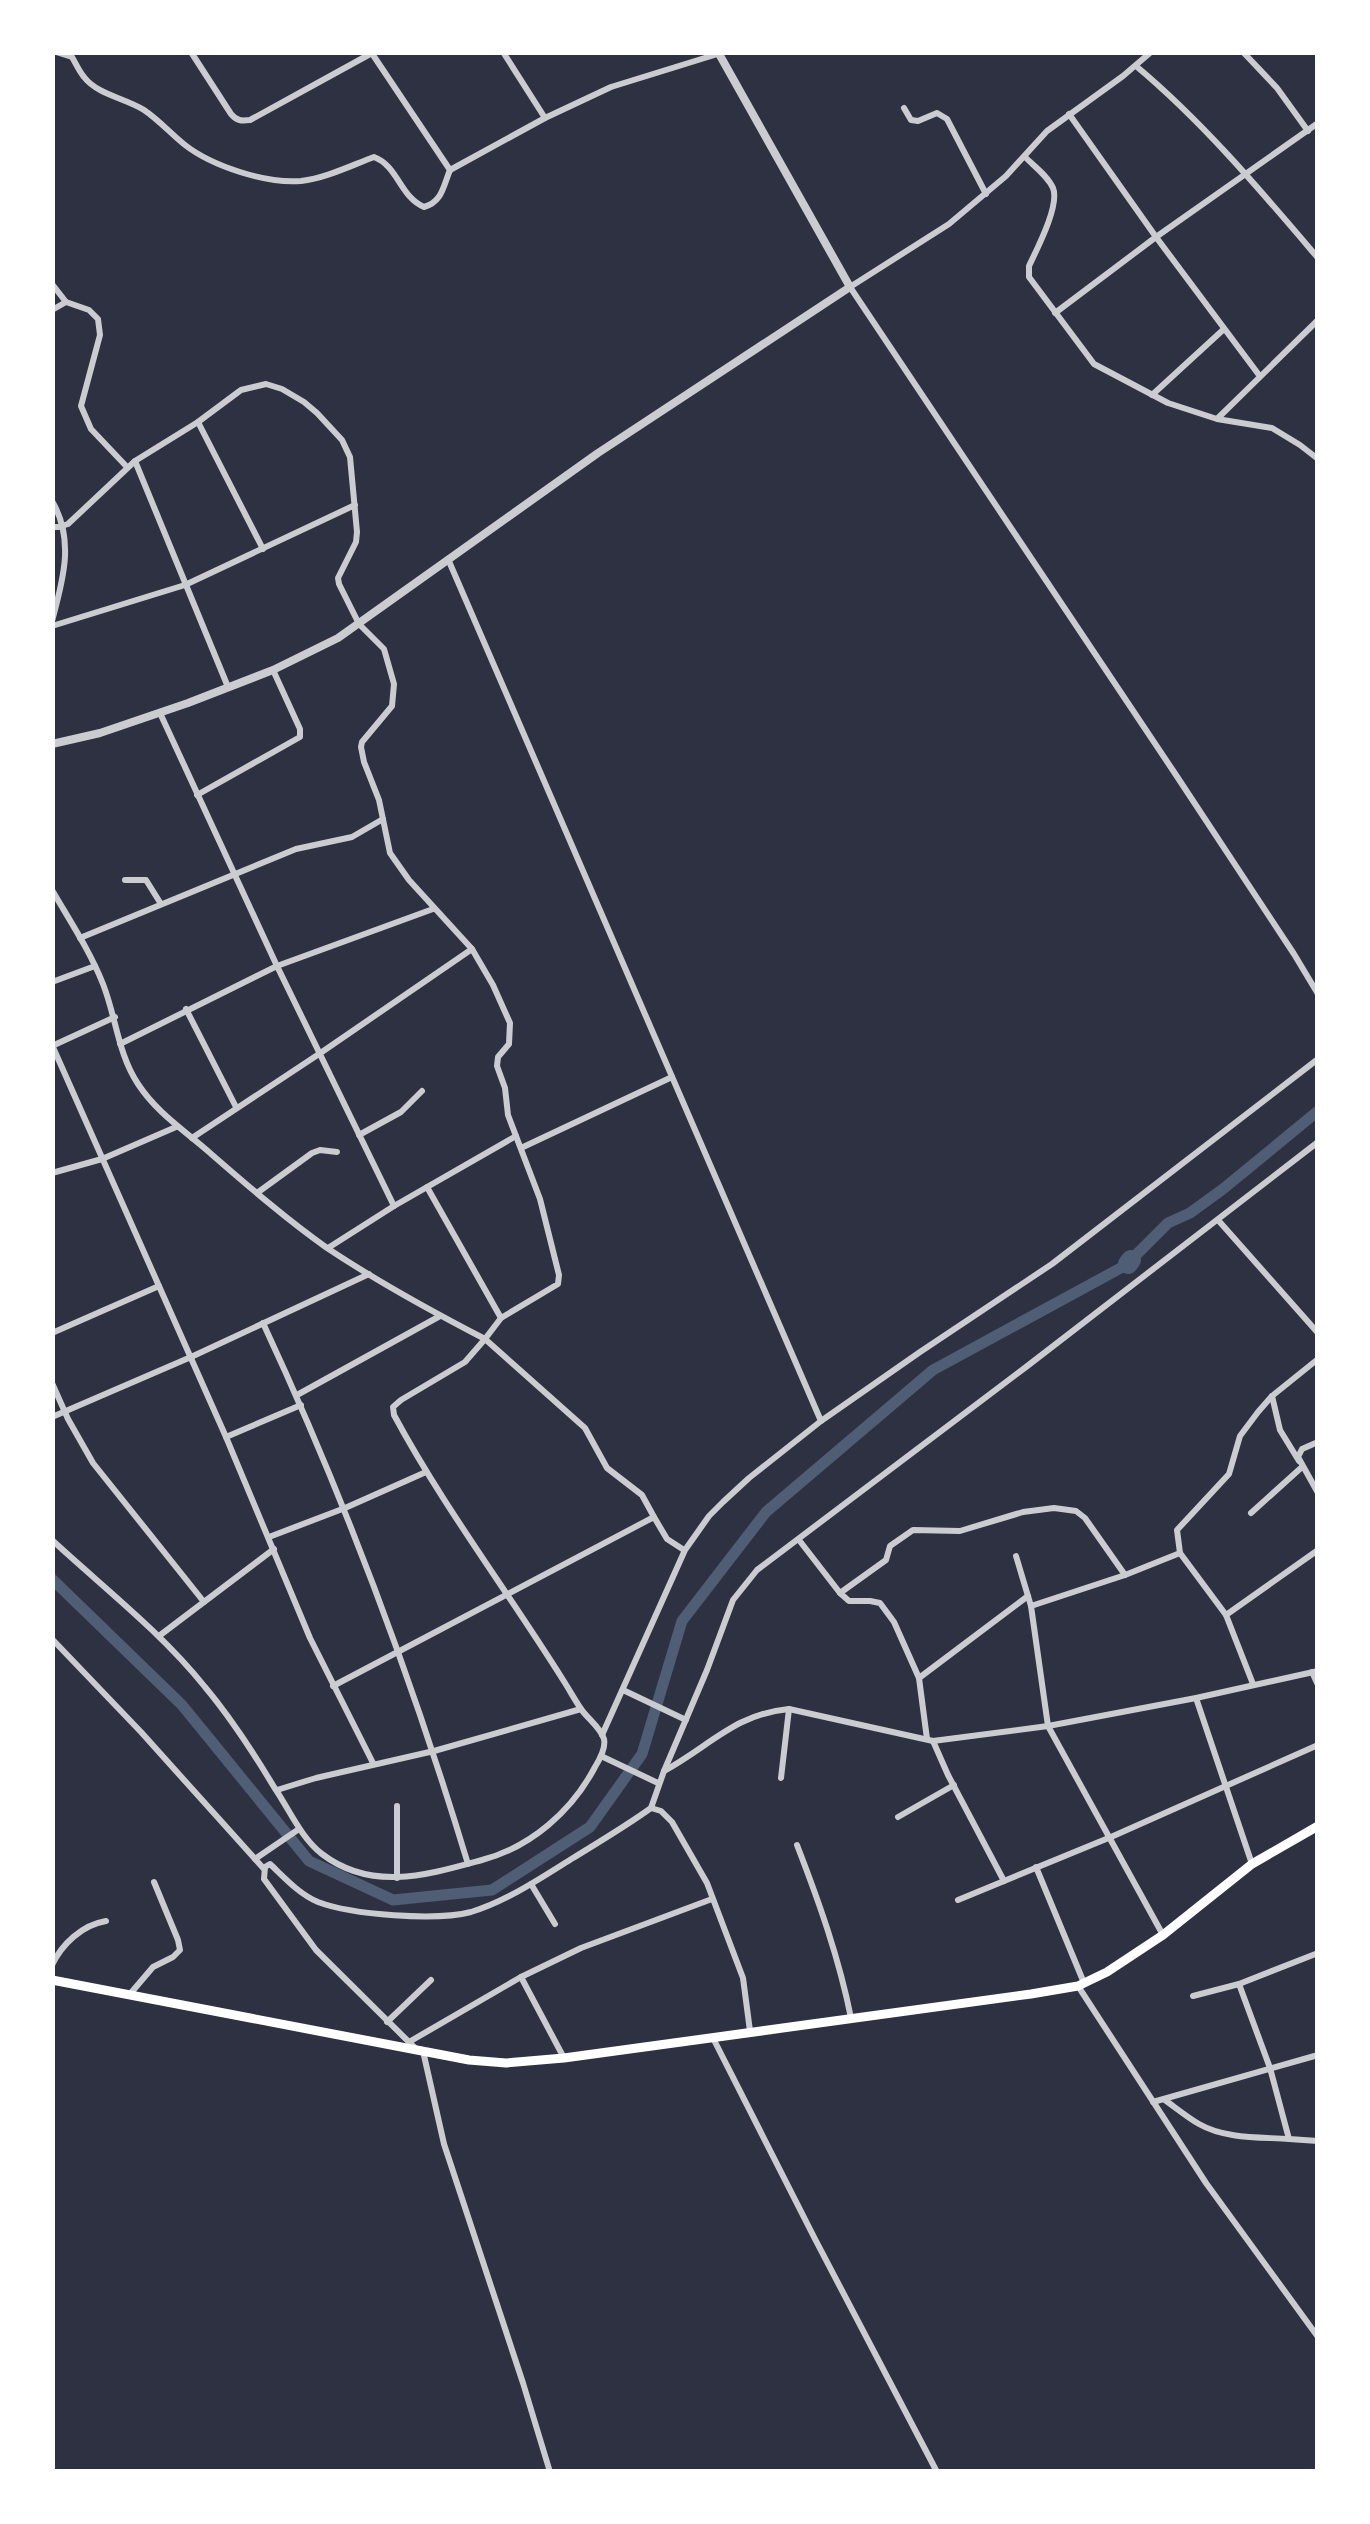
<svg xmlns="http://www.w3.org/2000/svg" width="1370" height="2524" font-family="Roboto,sans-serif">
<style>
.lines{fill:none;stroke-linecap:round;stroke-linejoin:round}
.canal{stroke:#4f5d75;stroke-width:11}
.river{stroke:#4f5d75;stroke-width:20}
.minor{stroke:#caccd0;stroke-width:6}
.tertiary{stroke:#caccd0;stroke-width:8}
.secondary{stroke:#fff;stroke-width:9}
</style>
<rect width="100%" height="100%" fill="#2d3142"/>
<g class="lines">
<!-- canal -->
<g class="canal">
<polyline points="1131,1260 1168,1223 1190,1213 1223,1189 1318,1111"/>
<polyline points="52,1579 182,1705 309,1861 393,1900 492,1890 590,1827 642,1754 682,1621 766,1512 933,1370 1128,1264"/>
</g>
<!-- river -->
<polyline class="river" points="1128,1264 1131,1260"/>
<!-- minor -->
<g class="minor">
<path d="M56 52 72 57C76 64 79 71 84 77 98 95 125 98 144 110 159 120 171 134 185 145 212 166 266 184 301 181 326 178 350 166 374 157 398 166 400 197 424 207 442 202 443 187 450 170"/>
<path d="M191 52 231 114C237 121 241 121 250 120L372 53"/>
<polyline points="371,52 450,170 545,118 611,87 724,52"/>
<polyline points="503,52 545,118"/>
<polyline points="1151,52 1123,76 1047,131 1006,176 949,224 850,287 1174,772 1294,954 1318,994"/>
<polyline points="1243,52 1277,88 1308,131"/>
<path d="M1136 66C1204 123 1261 191 1318 258"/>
<polyline points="904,108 911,120 918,121 937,113 947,119 986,194"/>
<polyline points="1069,114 1156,237 1259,375"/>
<path d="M1025 157C1034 166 1048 176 1053 188 1060 205 1037 249 1029 266V277L1094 364 1168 403 1217 419 1272 428 1300 445 1318 459"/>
<polyline points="52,284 66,302 89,310 98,319 100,335 81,406 91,429 127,467"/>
<polyline points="52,310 66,302"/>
<polyline points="1055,313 1156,237 1318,123"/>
<polyline points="1152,395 1224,329"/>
<polyline points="1218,418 1318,320"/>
<polyline points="198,422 263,549"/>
<polyline points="135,461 228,687"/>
<path d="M52 501C75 540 63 580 52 621"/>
<path d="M52 527H59L68 524 135 461 198 422 241 390 266 384 282 389 304 402 317 413 342 440 350 457 357 532 356 542 338 578 339 584 359 624 384 649 394 684 392 706 362 742 361 747 364 762 379 800 390 853 409 880 472 949 493 985 510 1023 509 1044 498 1057 497 1066 505 1088 508 1115 540 1199 559 1275 558 1284 501 1318 485 1339C431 1311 378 1282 327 1248 286 1219 247 1185 209 1152 184 1130 157 1113 138 1084 118 1054 116 1017 103 984 90 951 70 921 52 890"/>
<polyline points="448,559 821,1421"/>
<polyline points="52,626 185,585 355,505"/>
<polyline points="160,713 277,966 394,1206"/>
<polyline points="197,795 300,737 300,729 273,670"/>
<polyline points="125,880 146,880 161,904"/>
<polyline points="80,938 296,849 352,837 383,819"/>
<polyline points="52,982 95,966"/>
<polyline points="186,1009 236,1107"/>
<polyline points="120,1044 277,966 433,909"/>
<polyline points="52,1045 226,1437 310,1638 373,1763"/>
<polyline points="52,1046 115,1017"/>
<polyline points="359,1135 401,1112 422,1091"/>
<polyline points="192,1138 319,1054 472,949"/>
<polyline points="521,1148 672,1077"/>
<polyline points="52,1173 102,1159 176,1127"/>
<polyline points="427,1187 501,1318"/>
<polyline points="257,1193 312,1153 320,1150 337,1152"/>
<polyline points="1218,1220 1318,1333"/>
<polyline points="328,1248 394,1206 516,1136"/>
<path d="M263 1323C345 1499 412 1679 468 1864"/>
<polyline points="52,1333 159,1286"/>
<polyline points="52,1383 68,1419 93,1463 204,1602"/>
<polyline points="297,1395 440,1316"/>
<polyline points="1272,1396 1280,1430 1299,1461"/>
<polyline points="52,1417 191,1357 369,1274"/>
<polyline points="226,1437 301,1405"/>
<polyline points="1318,1442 1302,1449 1298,1457 1318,1493"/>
<polyline points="1251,1513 1302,1467"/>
<polyline points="269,1537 345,1508 426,1472"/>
<path d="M52 1540C104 1588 161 1632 205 1687 231 1718 253 1752 274 1787 289 1809 301 1838 322 1854 372 1892 427 1875 482 1860 531 1847 572 1811 595 1767 600 1759 606 1748 604 1739 601 1728 587 1718 581 1709 575 1700 570 1691 565 1683 509 1593 444 1508 394 1415L393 1407 401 1400 465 1362 485 1339 585 1428 607 1468 642 1495 654 1517"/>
<polyline points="799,1540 840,1593 886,1560 890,1546 913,1530 960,1531 1023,1512 1054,1508 1076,1511 1085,1518 1125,1575"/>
<polyline points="1180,1553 1226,1615 1253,1684"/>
<polyline points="1016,1556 1031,1606 1048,1726 1163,1935"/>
<polyline points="840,1593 849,1601 870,1601 880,1603 894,1622 919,1678 927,1739"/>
<polyline points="1031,1606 1125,1575 1180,1553 1177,1530 1229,1474 1240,1436 1258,1412 1272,1396 1318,1359"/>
<polyline points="1226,1615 1318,1550"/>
<polyline points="159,1636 274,1549"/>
<polyline points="52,1639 141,1732 264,1869"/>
<polyline points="1312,1672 1318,1685"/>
<polyline points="919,1678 1028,1596"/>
<polyline points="333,1686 654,1517 667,1539 684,1550"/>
<polyline points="623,1690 686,1720"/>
<polyline points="1196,1698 1252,1864"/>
<polyline points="602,1735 685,1550 709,1516 723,1502 749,1478 821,1421 920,1352 1052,1264 1318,1059"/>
<polyline points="933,1741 948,1775 1004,1881"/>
<polyline points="601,1756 658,1783"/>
<polyline points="664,1771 707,1670 733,1600 757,1570 1026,1367 1318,1142"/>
<polyline points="781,1778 789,1709"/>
<polyline points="277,1790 316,1778 434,1751 581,1709"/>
<polyline points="397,1806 397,1878"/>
<polyline points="898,1817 954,1785"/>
<path d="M797 1845C819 1902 839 1958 851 2018"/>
<polyline points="255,1859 299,1829"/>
<polyline points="1036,1867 1084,1983"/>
<polyline points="531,1884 555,1924"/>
<polyline points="958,1900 1111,1837 1318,1745"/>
<path d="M52 1965C62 1944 82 1925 106 1921"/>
<polyline points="521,1977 564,2058"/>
<polyline points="1239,1984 1318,1953"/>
<polyline points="1078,1986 1206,2183 1318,2337"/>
<polyline points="130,1994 153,1967 173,1957 180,1950 178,1940 154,1882"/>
<polyline points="1193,1996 1239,1984 1270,2068 1289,2139 1318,2141"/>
<polyline points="387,2022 431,1980"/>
<path d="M750 2031 743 1978 707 1883 672 1822 661 1811 651 1808 664 1771C710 1746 735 1714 789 1709L933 1741 1048 1726 1196 1698 1318 1671"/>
<polyline points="713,2038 815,2239 937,2472"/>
<polyline points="409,2042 521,1977 581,1948 712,1899"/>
<path d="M415 2048 316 1950 264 1879 265 1867 270 1864C285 1878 299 1894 318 1902 352 1915 436 1921 471 1912 507 1901 541 1878 573 1858 599 1842 626 1826 651 1808"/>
<polyline points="423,2051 444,2144 523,2383 550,2472"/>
<path d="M1165 2100C1176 2108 1187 2117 1199 2124 1225 2139 1260 2137 1289 2139"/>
<polyline points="1153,2102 1318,2055"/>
</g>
<!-- tertiary -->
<polyline class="tertiary" points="52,744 100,733 188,703 273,670 338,638 598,453 850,287 718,52"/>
<!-- secondary -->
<polyline class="secondary" points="52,1980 469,2060 506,2063 564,2058 1031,1994 1078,1986 1107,1972 1163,1935 1252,1864 1318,1826"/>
</g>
<!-- border -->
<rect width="1370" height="2524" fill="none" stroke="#ffffff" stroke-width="110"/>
</svg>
